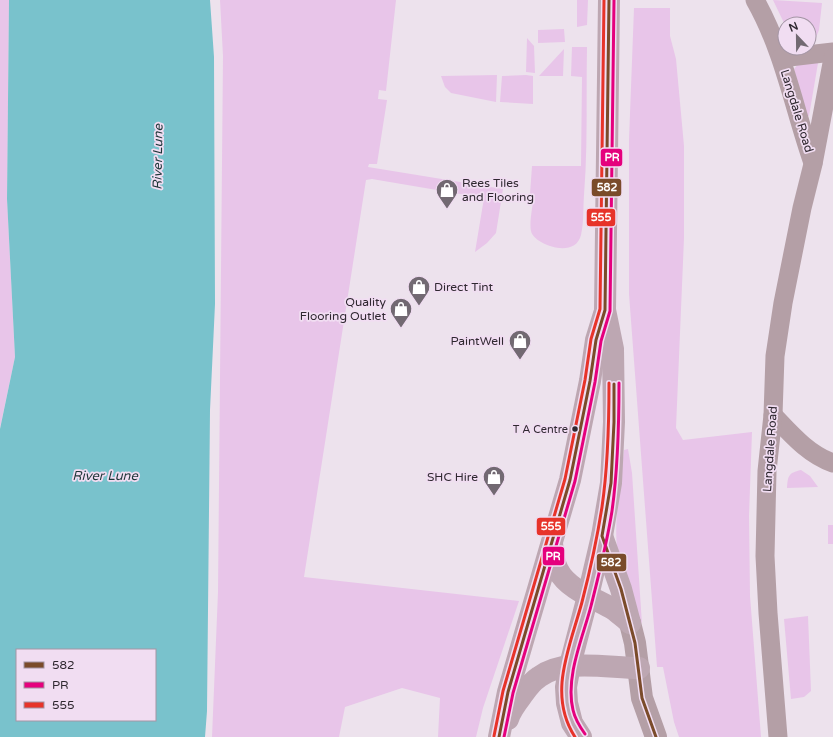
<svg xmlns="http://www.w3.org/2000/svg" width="833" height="737" font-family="'Varela Round',sans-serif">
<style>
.green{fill:#e8c5e9}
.water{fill:#79c2cc;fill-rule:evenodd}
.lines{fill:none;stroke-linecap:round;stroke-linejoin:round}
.minor{stroke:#b49fa6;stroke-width:19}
.tertiary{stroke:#b49fa6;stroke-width:22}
.primary{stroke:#bda7b2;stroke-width:22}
.bus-1-casing{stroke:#f1ddf2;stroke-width:6}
.bus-2-casing{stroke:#f1ddf2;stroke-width:6}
.bus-3-casing{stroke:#f1ddf2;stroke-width:6}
.bus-1{stroke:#7a4b2a;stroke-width:3}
.bus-2{stroke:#e5007d;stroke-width:3}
.bus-3{stroke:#e7332a;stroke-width:3}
.bus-dot{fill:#2f2830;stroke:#f1ddf2;stroke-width:1.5}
.labels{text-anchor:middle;stroke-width:3.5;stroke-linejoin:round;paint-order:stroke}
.bus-label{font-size:11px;fill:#2f2830;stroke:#f1ddf2;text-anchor:end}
.street-label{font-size:12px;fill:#2f2830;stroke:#f1ddf2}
.poi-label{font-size:12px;fill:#2f2830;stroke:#f1ddf2;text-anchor:end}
.water-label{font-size:13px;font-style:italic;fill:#1e3638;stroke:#f1ddf2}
.line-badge{stroke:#f1ddf2;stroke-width:1.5}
.badge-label{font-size:11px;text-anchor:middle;font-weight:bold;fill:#fff}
</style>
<rect width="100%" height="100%" fill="#ede2ed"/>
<!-- green -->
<g class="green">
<polygon points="0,0 9,0 7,199 15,357 0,428"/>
<polygon points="220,0 396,0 386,91 379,90 378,99 387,100 377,164 369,164 368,167 503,189 496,233 487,243 475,252 484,198 372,179 366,180 304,577 519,601 483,708 476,737 438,737 440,698 402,688 345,707 339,737 212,737 218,592 223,56"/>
<polygon points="577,0 588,0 587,25 577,27"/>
<polygon points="773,0 822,3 819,30 817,35 809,40 809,24 785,24 785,25"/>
<polygon points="634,8 670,8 670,36 676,59 684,146 684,238 676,428 683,440 752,432 749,516 750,596 761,737 679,737 674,722 663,667 657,667 629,294 629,140"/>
<polygon points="564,29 565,42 538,43 538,30"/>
<polygon points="527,38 534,46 535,73 526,72"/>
<path d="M572 47H587C586 96 588 146 584 195 583 208 584 222 581 235 575 260 533 244 531 231 529 223 533 204 534 195L530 194 532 166H581L582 77 571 76Z"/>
<polygon points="564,49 563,76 539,76"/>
<polygon points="818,63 809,116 806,115 804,110 794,69 798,64"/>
<polygon points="497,75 496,102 451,93 445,87 441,76"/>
<polygon points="526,75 533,76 533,104 500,102 502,76"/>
<path d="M628 449 632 473 642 624C634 605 623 583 619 563 612 526 620 487 624 450Z"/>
<path d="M801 470 810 476 818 487 787 488C788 476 788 473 801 470Z"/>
<rect x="828" y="525" width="5" height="19"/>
<polygon points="808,616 811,691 804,697 791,699 784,619"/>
</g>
<!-- water -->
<path class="water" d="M9 0H210L214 57 215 304 210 410 207 711 205 737H0V429L15 357 7 199ZM17 650H155V720H17Z"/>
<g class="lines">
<!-- minor -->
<g class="minor">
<path d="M755 0C784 51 794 109 813 163"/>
<polyline points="781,58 833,52"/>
<path d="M773 415C791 434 808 454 833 463"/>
<polyline points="778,737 768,613 765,556 767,471 773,415 775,356 783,303 802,208 813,164 833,58"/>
</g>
<!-- tertiary -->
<polyline class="tertiary" points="630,623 635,643 642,698 656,737"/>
<!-- primary -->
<g class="primary">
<polyline points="602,536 621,589 630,623"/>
<path d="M552 543C553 553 553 561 558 570 567 589 596 599 613 609 619 613 625 619 630 623"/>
<path d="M508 719C511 709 518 701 524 693 528 687 533 681 539 677 564 658 608 668 639 668"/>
<polyline points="499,737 508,692 570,480 590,381 596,340 604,314"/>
<polyline points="581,737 572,723 567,703 566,687 570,665 588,596 602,536 611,483 614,422 613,349 605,310 609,0"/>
</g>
<!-- bus-1 casing -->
<g class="bus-1-casing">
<g id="bus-1">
<polyline points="614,384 614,422 611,483 602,536 621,589 635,643 642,698 656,737"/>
<polyline points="499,737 508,692 570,480 590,381 596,340 605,310 609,0"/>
</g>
</g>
<!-- bus-2 casing -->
<g class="bus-2-casing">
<g id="bus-2">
<path d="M585 734C580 727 575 719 573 710 565 677 583 637 591 606 599 574 607 543 612 511 618 468 619 426 619 383"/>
<polyline points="504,737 513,693 575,481 595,382 601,341 610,311 614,0"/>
</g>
</g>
<!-- bus-3 casing -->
<g class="bus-3-casing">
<g id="bus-3">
<polyline points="494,736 503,691 565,479 585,380 591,339 600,309 604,0"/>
<path d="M575 737C547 694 570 647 582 602 590 571 597 539 602 507 608 466 609 425 609 383"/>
</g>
</g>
<!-- bus-1 -->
<use href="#bus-1" class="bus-1"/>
<!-- bus-2 -->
<use href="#bus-2" class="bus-2"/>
<!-- bus-3 -->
<use href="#bus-3" class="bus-3"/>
</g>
<!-- icons -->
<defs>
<g id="shop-pin" transform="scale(1.15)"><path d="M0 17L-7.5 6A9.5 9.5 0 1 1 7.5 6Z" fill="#726972" stroke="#f1ddf2"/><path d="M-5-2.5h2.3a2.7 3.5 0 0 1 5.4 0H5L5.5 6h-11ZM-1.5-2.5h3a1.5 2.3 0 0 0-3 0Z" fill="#fff"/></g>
</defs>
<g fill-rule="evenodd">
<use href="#shop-pin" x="447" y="190"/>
<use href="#shop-pin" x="419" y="287"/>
<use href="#shop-pin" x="401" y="309"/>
<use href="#shop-pin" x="520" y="341"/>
<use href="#shop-pin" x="494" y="477"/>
</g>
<!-- markers -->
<circle class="bus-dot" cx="575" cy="429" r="3.5"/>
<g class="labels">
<!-- bus labels -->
<g class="bus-label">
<text x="568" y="433">T A Centre</text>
</g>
<!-- street labels -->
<g class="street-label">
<text transform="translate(797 111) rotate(73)" y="4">Langdale Road</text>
<text transform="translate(770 449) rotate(-86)" y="4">Langdale Road</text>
</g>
<!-- poi labels -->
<g class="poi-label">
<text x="462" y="187" text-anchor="start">Rees Tiles<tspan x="462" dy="14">and Flooring</tspan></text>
<text x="434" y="291" text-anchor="start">Direct Tint</text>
<text x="386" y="306">Quality<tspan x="386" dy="14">Flooring Outlet</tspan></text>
<text x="504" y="345">PaintWell</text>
<text x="478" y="481">SHC Hire</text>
</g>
<!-- water labels -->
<g class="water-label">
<text transform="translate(157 157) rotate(-89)" y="5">River Lune</text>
<text x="105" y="480">River Lune</text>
</g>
</g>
<g class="line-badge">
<rect x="600" y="148" width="23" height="19" rx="4" fill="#e5007d"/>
<rect x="591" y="178" width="31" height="19" rx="4" fill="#7a4b2a"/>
<rect x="586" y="208" width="30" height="19" rx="4" fill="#e7332a"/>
<rect x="536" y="517" width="30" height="19" rx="4" fill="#e7332a"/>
<rect x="542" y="546" width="23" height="20" rx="4" fill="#e5007d"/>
<rect x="596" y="553" width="31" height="19" rx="4" fill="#7a4b2a"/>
</g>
<g class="badge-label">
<text x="612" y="161">PR</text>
<text x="607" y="191">582</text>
<text x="601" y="221">555</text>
<text x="551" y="530">555</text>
<text x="553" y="560">PR</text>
<text x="611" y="566">582</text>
</g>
<!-- legend -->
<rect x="16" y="649" width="140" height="72" fill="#f1ddf2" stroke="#a395a4"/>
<rect x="24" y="662" width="20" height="6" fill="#7a4b2a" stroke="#a395a4"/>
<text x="52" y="669" font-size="12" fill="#2f2830">582</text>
<rect x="24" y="682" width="20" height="6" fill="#e5007d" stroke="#a395a4"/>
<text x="52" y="689" font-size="12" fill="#2f2830">PR</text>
<rect x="24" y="702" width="20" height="6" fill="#e7332a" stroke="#a395a4"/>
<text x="52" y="709" font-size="12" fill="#2f2830">555</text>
<!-- north arrow -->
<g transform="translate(797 36) rotate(338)"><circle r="19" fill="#f1ddf2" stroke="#a395a4"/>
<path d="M0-3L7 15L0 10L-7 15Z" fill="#726972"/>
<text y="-6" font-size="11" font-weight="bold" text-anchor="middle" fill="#2f2830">N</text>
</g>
</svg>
